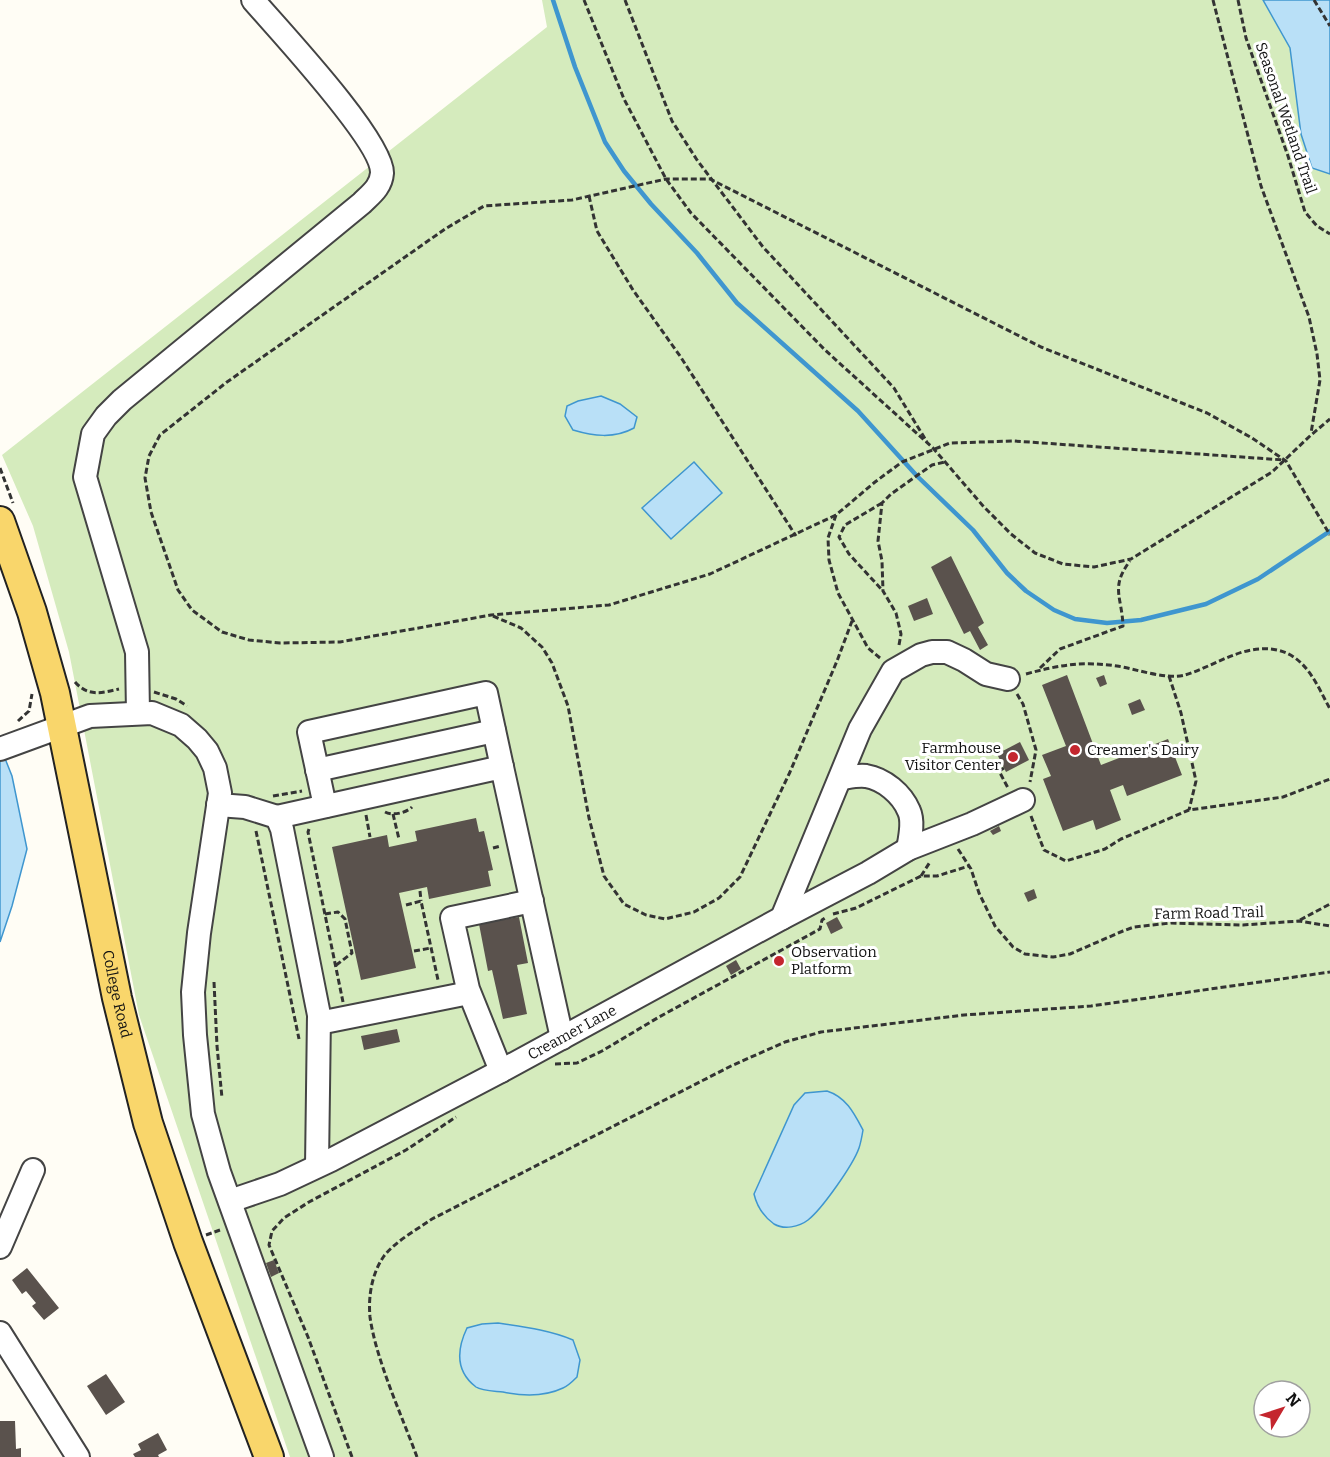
<svg xmlns="http://www.w3.org/2000/svg" width="1330" height="1457" font-family="Bitter,serif">
<style>
.green{fill:#d5ebbd;fill-rule:evenodd}
.water{fill:#b9e0f7;stroke:#3f96cf;stroke-width:1.5}
.lines{fill:none;stroke-linecap:round;stroke-linejoin:round}
.stream{stroke:#3f96cf;stroke-width:4.5}
.building{fill:#5a524d}
.minor-casing{stroke:#444;stroke-width:26}
.major-casing{stroke:#222;stroke-width:32}
.path{stroke:#333;stroke-width:3;stroke-dasharray:6 3;stroke-linecap:butt}
.minor{stroke:#fff;stroke-width:22}
.major{stroke:#f9d66b;stroke-width:28}
.poi-dot{fill:#c4262e;stroke:#fff;stroke-width:2}
.labels{text-anchor:middle;stroke-width:6;stroke-linejoin:round;paint-order:stroke}
.street-label{font-size:15px;fill:#111;stroke:#fff}
.poi-label{font-size:15px;fill:#111;stroke:#fff;text-anchor:start}
</style>
<rect width="100%" height="100%" fill="#fffdf5"/>
<!-- green -->
<path class="green" d="M542 0H1330V1457H290L139 1015 69 652 33 526 2 455 547 27ZM1264 1391H1300V1427H1264Z"/>
<!-- water -->
<g class="water">
<polygon points="1263,0 1330,0 1330,174 1312,168 1301,134 1290,48"/>
<path d="M601 396 620 404 637 417 634 428C614 439 593 436 573 430L565 416 567 406 578 401Z"/>
<polygon points="694,462 722,493 671,539 642,508"/>
<polygon points="0,746 12,776 27,849 12,906 0,942"/>
<path d="M827 1091C846 1097 854 1113 863 1130 862 1136 861 1142 859 1148 853 1165 822 1209 808 1220 799 1227 784 1230 774 1224 763 1216 757 1207 754 1194L794 1105 805 1093Z"/>
<path d="M498 1323C524 1327 549 1330 573 1340L580 1360 577 1377C573 1381 568 1386 563 1388 544 1397 522 1396 503 1392 495 1391 482 1391 476 1387 455 1371 457 1349 467 1328L482 1324Z"/>
</g>
<g class="lines">
<!-- stream -->
<polyline class="stream" points="553,0 575,67 605,142 624,171 651,204 697,253 737,303 858,411 917,476 973,530 1007,573 1026,591 1054,610 1075,619 1107,623 1141,620 1206,604 1258,579 1330,531"/>
</g>
<!-- building -->
<g class="building">
<polygon points="951,556 984,623 978,627 988,645 980,650 970,631 964,634 931,567"/>
<polygon points="927,598 933,614 914,621 908,606"/>
<polygon points="1067,675 1101,765 1168,739 1182,775 1127,796 1123,785 1110,790 1121,820 1096,830 1093,820 1063,831 1043,779 1051,776 1042,755 1066,746 1042,685"/>
<polygon points="1104,675 1107,684 1100,687 1096,678"/>
<polygon points="1140,699 1145,710 1132,715 1128,704"/>
<polygon points="1020,742 1029,760 1006,772 997,754"/>
<polygon points="476,818 479,832 484,831 493,870 488,871 491,886 429,899 427,887 399,893 416,968 361,980 332,847 387,835 389,847 417,841 415,831"/>
<polygon points="999,826 1001,831 993,835 990,831"/>
<polygon points="1034,889 1037,898 1028,902 1024,893"/>
<polygon points="519,917 528,963 517,965 527,1014 503,1019 492,970 488,971 479,924"/>
<polygon points="837,917 843,928 831,934 826,923"/>
<polygon points="736,960 741,969 731,975 726,966"/>
<polygon points="397,1029 400,1042 364,1050 361,1036"/>
<polygon points="274,1260 279,1273 271,1277 266,1263"/>
<polygon points="27,1268 59,1308 44,1320 32,1306 36,1303 26,1291 22,1294 12,1280"/>
<polygon points="106,1374 125,1402 106,1415 87,1386"/>
<polygon points="0,1421 15,1421 16,1449 21,1448 21,1457 0,1457"/>
<polygon points="158,1433 167,1450 158,1455 159,1457 135,1457 133,1454 141,1450 138,1444"/>
</g>
<g class="lines">
<!-- minor casing -->
<g class="minor-casing">
<g id="minor">
<path d="M138 713 137 652 85 477 93 434 106 416 122 400 362 203C371 194 381 187 382 173 383 141 278 29 253 0"/>
<polyline points="0,749 90,716 152,713 181,725 197,739 207,751 215,768 220,793 199,933 193,992 195,1035 203,1114 219,1172 322,1457"/>
<polyline points="317,770 494,731"/>
<path d="M842 778C849 777 858 775 866 776 884 779 902 794 909 811 914 822 910 838 908 849"/>
<polyline points="218,805 245,807 277,817 282,829 319,1015 317,1166"/>
<polyline points="325,806 309,732 486,693 502,767"/>
<polyline points="277,817 502,767 562,1038"/>
<polyline points="782,918 860,729 893,671 921,655 932,652 947,652 964,660 986,674 1008,679"/>
<polyline points="319,1023 469,993"/>
<polyline points="501,1071 468,989 452,918 532,901"/>
<path id="s1" d="M230 1201 280 1184 331 1160 501 1071 782 918 868 873 908 849 972 824 1023 800"/>
<polyline points="0,1247 33,1170"/>
<polyline points="0,1333 78,1457"/>
</g>
</g>
<!-- major casing -->
<g class="major-casing">
<g id="major">
<path id="s2" d="M0 521 32 612 55 693 117 998 148 1123 188 1242 269 1457"/>
</g>
</g>
<!-- path -->
<g class="path">
<polyline points="584,0 624,99 666,179 691,213 825,350 933,448 984,507 1011,534 1035,553 1063,564 1094,567 1131,559 1272,472 1311,435 1330,419"/>
<polyline points="625,0 672,121 697,160 763,247 894,388 927,442"/>
<polyline points="1213,0 1261,186 1309,317 1317,354 1320,380 1311,433"/>
<polyline points="1238,0 1246,38 1288,156 1305,212 1317,226 1330,234"/>
<polyline points="1314,0 1330,26"/>
<polyline points="589,196 597,231 633,290 680,356 796,536"/>
<polyline points="0,468 13,503"/>
<polyline points="882,503 845,525 839,537 849,554 883,591"/>
<polyline points="836,515 710,574 609,605 491,615 340,642 280,643 249,640 222,632 192,610 178,590 151,512 145,478 149,456 160,435 227,382 445,229 484,206 572,200 666,179 710,179 1041,347 1207,413 1252,438 1286,461 1330,535"/>
<polyline points="493,616 521,628 542,647 552,663 568,706 589,818 604,876 624,904 646,915 665,919 694,912 719,898 740,877 790,772 837,661 852,621"/>
<polyline points="899,645 901,634 896,613 883,591 882,561 878,541 882,503 891,494 932,465 945,462"/>
<polyline points="880,658 868,648 838,593 829,560 828,538 836,515 875,482 902,462 950,443 1014,441 1284,460"/>
<path d="M1040 668 1060 649 1123 626C1122 597 1110 587 1130 561"/>
<path d="M1026 674C1059 665 1082 661 1117 666 1136 669 1167 680 1185 675 1215 666 1244 643 1277 650 1306 656 1317 685 1330 709"/>
<polyline points="1169,676 1181,713 1196,781 1189,810"/>
<path d="M75 682C88 697 102 693 119 689"/>
<polyline points="154,692 176,699 187,706"/>
<polyline points="1017,694 1023,704 1036,750 1030,782"/>
<polyline points="18,721 29,711 32,694"/>
<polyline points="1004,768 999,771 1008,788"/>
<polyline points="273,796 302,791"/>
<path d="M385 812C393 816 406 813 412 807"/>
<polyline points="393,814 399,839"/>
<polyline points="366,815 370,837"/>
<polyline points="1031,816 1044,850 1066,861 1105,849 1121,839 1189,810 1283,797 1330,779"/>
<polyline points="309,829 308,832 343,1002"/>
<polyline points="256,831 299,1039"/>
<polyline points="493,848 501,846"/>
<polyline points="958,849 971,869 979,893 995,926 1013,947 1025,954 1053,957 1070,954 1123,931 1134,927 1171,923 1243,925 1299,921 1330,926"/>
<polyline points="921,876 930,862"/>
<polyline points="420,891 421,901"/>
<polyline points="406,905 421,901 438,980"/>
<polyline points="325,914 338,912 345,919 352,953 335,966"/>
<polyline points="833,914 856,908 921,876 937,876 969,866"/>
<polyline points="1300,920 1330,904"/>
<polyline points="414,951 431,948"/>
<polyline points="214,982 217,1046 222,1098"/>
<polyline points="555,1064 577,1063 602,1051 659,1017 820,929 822,920 825,918"/>
<polyline points="206,1235 220,1230"/>
<polyline points="352,1457 308,1337 269,1245 272,1231 284,1218 309,1202 406,1150 456,1117"/>
<path d="M417 1457C402 1416 376 1360 370 1317 368 1296 372 1273 384 1256 396 1241 416 1230 432 1219L731 1066 785 1042 821 1032 964 1015 1091 1006 1330 972"/>
</g>
<!-- minor -->
<use href="#minor" class="minor"/>
<!-- major -->
<use href="#major" class="major"/>
</g>
<!-- markers -->
<g class="poi-dot">
<circle cx="1075" cy="750" r="6"/>
<circle cx="1013" cy="757" r="6"/>
<circle cx="779" cy="961" r="6"/>
</g>
<g class="labels">
<!-- street labels -->
<g class="street-label">
<text transform="translate(1286 118) rotate(71)" y="5">Seasonal Wetland Trail</text>
<text transform="translate(1209 913) rotate(-1)" y="5">Farm Road Trail</text>
<text dy="5" stroke="none"><textPath href="#s2" startOffset="488">College Road</textPath></text>
<text dy="5" stroke="none"><textPath href="#s1" startOffset="382">Creamer Lane</textPath></text>
</g>
<!-- poi labels -->
<g class="poi-label">
<text x="1001" y="753" text-anchor="end">Farmhouse<tspan x="1001" dy="17">Visitor Center</tspan></text>
<text x="1087" y="755">Creamer's Dairy</text>
<text x="791" y="957">Observation<tspan x="791" dy="17">Platform</tspan></text>
</g>
</g>
<!-- north arrow -->
<g transform="translate(1282 1409) rotate(51)"><circle r="28" fill="#ffffff" stroke="#a0a0a0" stroke-width="1.5"/>
<path d="M0-4.5L10 22L0 15L-10 22Z" fill="#c4262e"/>
<text y="-9" font-size="16" font-weight="bold" text-anchor="middle" fill="#111111">N</text>
</g>
</svg>
